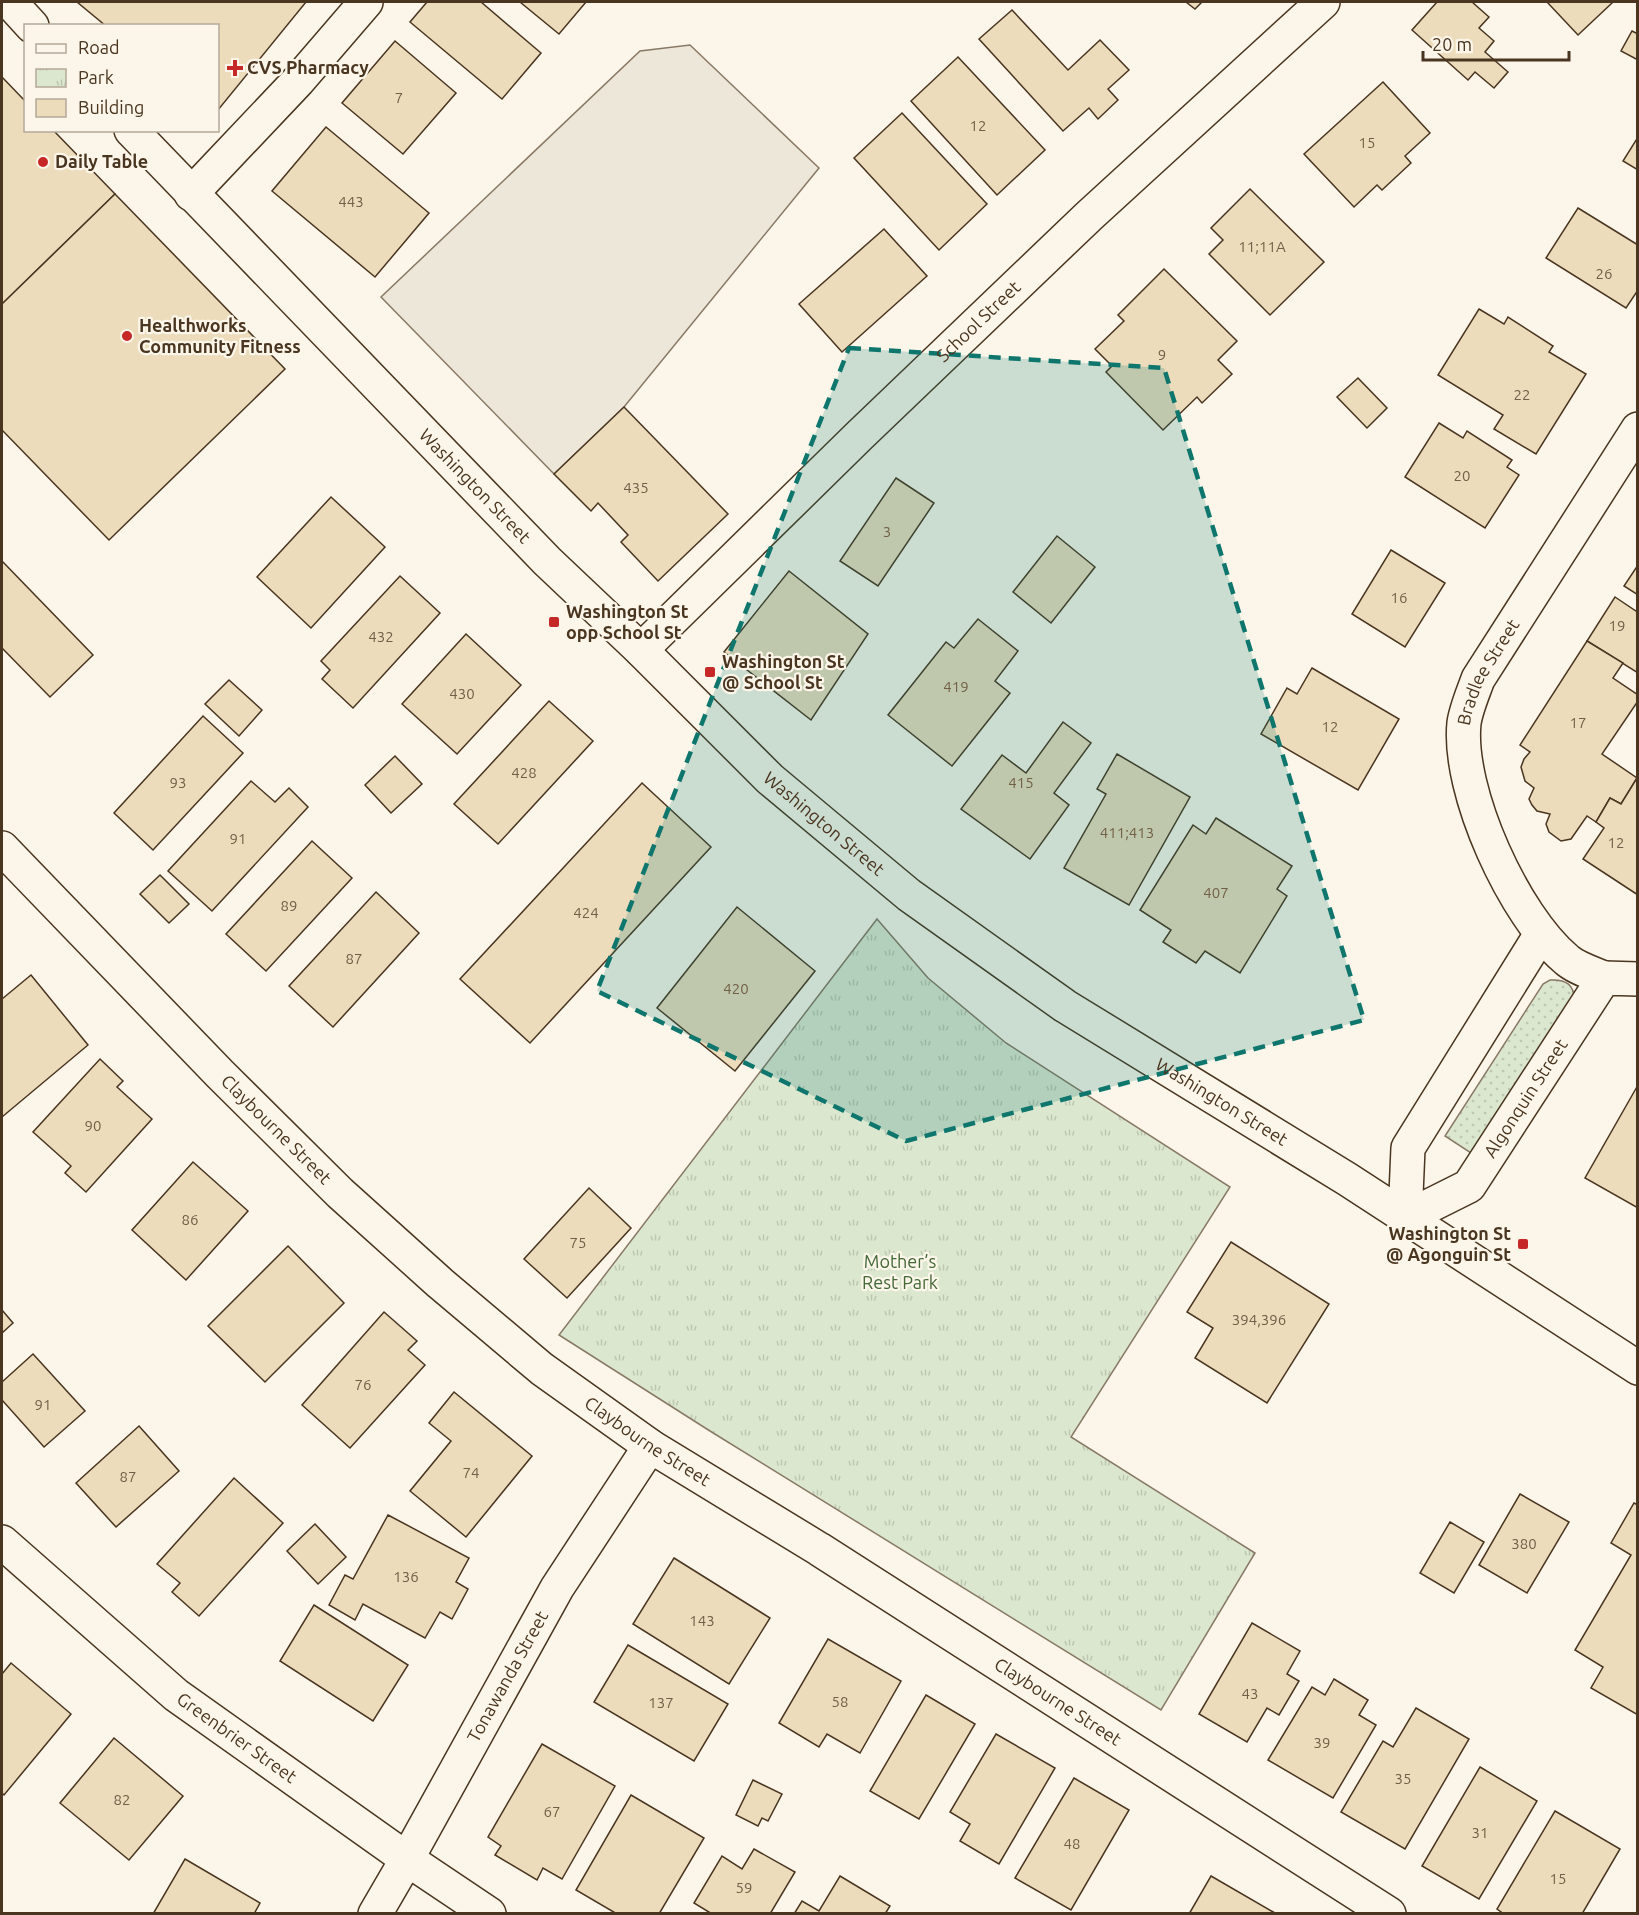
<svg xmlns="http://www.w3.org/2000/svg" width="1639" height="1915" font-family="Ubuntu,sans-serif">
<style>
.grass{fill:url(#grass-dots);stroke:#887966;stroke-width:1.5}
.park{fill:url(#park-tufts);stroke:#887966;stroke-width:1.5}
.parking{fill:#ede7d9;stroke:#887966;stroke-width:1.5}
.building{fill:#ecdcbc;stroke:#4a3520;stroke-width:1.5}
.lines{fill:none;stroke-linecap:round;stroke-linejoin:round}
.minor-casing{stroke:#4a3520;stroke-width:36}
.major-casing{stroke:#4a3520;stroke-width:36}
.minor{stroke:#fbf6e9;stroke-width:33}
.major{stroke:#fbf6e9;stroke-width:33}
.marked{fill:#0f766e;fill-opacity:0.2;stroke:#0f766e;stroke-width:4.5;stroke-dasharray:12 8;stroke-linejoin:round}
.poi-dot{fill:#c62828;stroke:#fbf6e9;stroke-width:2}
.labels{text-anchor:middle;stroke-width:4.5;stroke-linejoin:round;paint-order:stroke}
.number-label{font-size:15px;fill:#725f47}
.poi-label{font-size:18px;font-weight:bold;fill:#4a3520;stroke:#fbf6e9;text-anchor:start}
.street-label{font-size:18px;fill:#4a3520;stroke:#fbf6e9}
.park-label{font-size:18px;fill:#436837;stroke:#fbf6e9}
</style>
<defs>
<pattern id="grass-dots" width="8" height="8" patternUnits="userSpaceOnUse" patternTransform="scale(1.5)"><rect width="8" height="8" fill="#dce7d0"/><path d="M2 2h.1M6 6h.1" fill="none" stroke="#bec7b2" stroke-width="1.8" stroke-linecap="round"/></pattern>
<pattern id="park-tufts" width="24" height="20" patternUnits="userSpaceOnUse" patternTransform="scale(1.5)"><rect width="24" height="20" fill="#dce7d0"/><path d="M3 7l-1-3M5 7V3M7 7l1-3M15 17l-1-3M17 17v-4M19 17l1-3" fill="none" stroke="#bec7b2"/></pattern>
</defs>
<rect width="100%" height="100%" fill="#fbf6e9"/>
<!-- grass -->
<path class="grass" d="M1550 980C1566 979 1575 985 1574 1001L1477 1157 1445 1136 1543 984Z"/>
<!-- park -->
<polygon class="park" points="877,919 928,978 1006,1043 1230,1187 1071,1437 1255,1553 1161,1710 710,1431 559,1335"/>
<!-- parking -->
<polygon class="parking" points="690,45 819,168 624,407 554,474 381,297 640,51"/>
<!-- building -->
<g class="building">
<polygon points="77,2 306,2 218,110 218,26 106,26"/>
<polygon points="427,2 481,2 541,53 502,99 410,22"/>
<polygon points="520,2 586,2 559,34"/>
<polygon points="1186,2 1202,2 1195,9"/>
<polygon points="1437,2 1472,2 1489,17 1479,28 1494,41 1485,52 1508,72 1494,88 1475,72 1468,80 1412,30"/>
<polygon points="1547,2 1611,2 1612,3 1578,35"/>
<polygon points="1012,10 1068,70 1100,40 1129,70 1108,89 1118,100 1098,119 1089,108 1063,131 979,39"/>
<polygon points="1632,31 1638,34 1638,60 1621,51"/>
<polygon points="395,41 456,93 403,154 342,103"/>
<polygon points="958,57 1045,150 997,195 911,101"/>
<polygon points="2,77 26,102 26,130 53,130 115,194 2,304"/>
<polygon points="1383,82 1430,133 1405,156 1411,163 1382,190 1377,185 1354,207 1304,154"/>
<polygon points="902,113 987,204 939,250 854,158"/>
<polygon points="326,127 429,213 375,277 272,191"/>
<polygon points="1638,137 1638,170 1623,161"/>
<polygon points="1250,189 1324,262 1270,315 1209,254 1223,240 1211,228"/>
<polygon points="115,194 285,369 109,540 2,430 2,304"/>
<polygon points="1578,208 1638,245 1638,290 1626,308 1546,258"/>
<polygon points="884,229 927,276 842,352 799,304"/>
<polygon points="1164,269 1237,341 1218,360 1232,374 1202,403 1197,397 1163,430 1106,372 1112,366 1095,349 1124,321 1118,315"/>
<polygon points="1479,309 1504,324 1508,317 1553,346 1549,352 1586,374 1536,454 1494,429 1503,415 1438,375"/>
<polygon points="1358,378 1387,408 1367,428 1337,397"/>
<polygon points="624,407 728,514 658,581 621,542 628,535 598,503 591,511 554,474"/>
<polygon points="1439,423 1463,438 1467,431 1512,460 1507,467 1519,475 1485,528 1405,477"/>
<polygon points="896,478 934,503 878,586 840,561"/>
<polygon points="331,497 385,547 311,628 257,577"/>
<polygon points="1057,536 1095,567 1051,623 1013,592"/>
<polygon points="1391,550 1445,583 1405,647 1352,614"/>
<polygon points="2,561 93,655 50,697 2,648"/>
<polygon points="1638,565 1638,595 1624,586"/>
<polygon points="789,571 868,634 811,720 724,652"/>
<polygon points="400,576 440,613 353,708 322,679 330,670 321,661"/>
<polygon points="1615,597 1636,611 1638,609 1638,673 1587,641"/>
<polygon points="978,619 1018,651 995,681 1010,693 952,766 888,715 946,642 954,648"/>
<polygon points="466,634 521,685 457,754 402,704"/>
<polygon points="1587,641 1623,663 1613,678 1638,695 1638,701 1602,754 1637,778 1621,804 1610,798 1596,822 1587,816 1571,839 1561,841 1549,832 1546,824 1550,814 1537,811 1532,805 1529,799 1534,788 1525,781 1521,767 1524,759 1530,752 1520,745"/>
<polygon points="1312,668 1399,719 1358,790 1261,734 1287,688 1297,694"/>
<polygon points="229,680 262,710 239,736 205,704"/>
<polygon points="549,701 593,741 498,844 454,804"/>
<polygon points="203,716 243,753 153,850 114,813"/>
<polygon points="1063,722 1091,743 1054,793 1069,805 1030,859 961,809 1002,755 1026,773"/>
<polygon points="1117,754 1190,797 1129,905 1064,868 1106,794 1097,789"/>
<polygon points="395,756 422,784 391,813 365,785"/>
<polygon points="1637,778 1638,778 1638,895 1583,859 1604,828 1596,822 1610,798 1621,804"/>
<polygon points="251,781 275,802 289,788 308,807 212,911 168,871"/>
<polygon points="642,783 711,847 530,1043 460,979"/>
<polygon points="1216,818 1292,866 1277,889 1287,896 1240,973 1205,951 1196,963 1163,942 1171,930 1140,910 1193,825 1206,834"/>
<polygon points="312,841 352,878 266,971 226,934"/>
<polygon points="160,875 189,904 169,923 140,894"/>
<polygon points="376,892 419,933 333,1027 289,986"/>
<polygon points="737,907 815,971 735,1071 657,1008"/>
<polygon points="31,975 88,1045 2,1117 2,999"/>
<polygon points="100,1059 123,1081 117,1087 152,1119 86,1192 65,1173 71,1166 33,1132"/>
<polygon points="1638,1085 1638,1208 1585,1178"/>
<polygon points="193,1162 248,1211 186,1280 132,1230"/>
<polygon points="589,1188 631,1228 567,1298 524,1259"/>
<polygon points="1231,1242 1329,1304 1267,1403 1195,1358 1213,1328 1187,1312"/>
<polygon points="288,1246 344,1303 265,1382 208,1326"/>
<polygon points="2,1310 13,1323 2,1333"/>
<polygon points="384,1312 417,1341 408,1350 425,1365 350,1448 302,1405"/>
<polygon points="33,1354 85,1411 44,1447 2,1400 2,1382"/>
<polygon points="454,1392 532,1456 466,1537 410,1491 451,1441 429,1423"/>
<polygon points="139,1426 179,1471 116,1527 76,1483"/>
<polygon points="234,1478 283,1523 199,1616 172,1592 180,1583 157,1564"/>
<polygon points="1520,1494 1569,1522 1527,1593 1479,1565"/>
<polygon points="1634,1503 1638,1505 1638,1715 1591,1688 1603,1667 1575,1650 1631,1555 1611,1543"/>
<polygon points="388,1515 469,1558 456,1582 468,1589 452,1619 440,1612 425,1638 363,1604 355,1620 329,1605 345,1575 353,1579"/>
<polygon points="1450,1522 1484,1542 1454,1593 1420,1573"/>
<polygon points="315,1524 346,1557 318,1584 287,1551"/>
<polygon points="674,1558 770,1618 729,1684 633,1624"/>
<polygon points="314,1605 408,1665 373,1721 280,1661"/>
<polygon points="1252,1623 1300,1651 1287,1674 1299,1681 1279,1715 1267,1708 1247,1742 1199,1714"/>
<polygon points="828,1639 901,1681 860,1753 827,1734 819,1747 779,1723"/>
<polygon points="628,1645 728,1704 694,1761 594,1702"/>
<polygon points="11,1663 71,1714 4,1795 2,1793 2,1674"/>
<polygon points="1334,1679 1368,1700 1359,1715 1376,1725 1333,1798 1268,1760 1312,1687 1325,1695"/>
<polygon points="926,1695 975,1724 919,1819 870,1791"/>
<polygon points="1416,1708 1469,1739 1405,1849 1341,1812 1383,1741 1393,1747"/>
<polygon points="996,1734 1055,1768 999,1864 960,1841 970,1824 950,1812"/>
<polygon points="114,1738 183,1796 129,1860 60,1803"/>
<polygon points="542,1744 615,1786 562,1879 543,1868 537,1880 495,1855 501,1846 488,1837"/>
<polygon points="1480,1767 1537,1801 1479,1899 1422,1866"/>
<polygon points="1074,1778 1129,1810 1071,1910 1015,1878"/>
<polygon points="753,1780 782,1794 768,1821 762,1818 758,1826 736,1815"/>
<polygon points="631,1795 704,1838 659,1914 617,1914 576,1890"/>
<polygon points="1555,1811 1620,1849 1582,1914 1504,1914 1497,1909"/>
<polygon points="754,1849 795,1872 770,1914 712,1914 694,1903 722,1856 742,1869"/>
<polygon points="185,1859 260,1903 254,1914 153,1914"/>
<polygon points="840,1876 890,1906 885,1914 794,1914 802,1901 819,1911"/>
<polygon points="1211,1876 1275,1913 1275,1914 1189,1914"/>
</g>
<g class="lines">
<!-- minor casing -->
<g class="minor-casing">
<g id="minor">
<polyline points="191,194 298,81 366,2"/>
<path id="s1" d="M641 650 859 436 1089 216 1323 2"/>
<path id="s2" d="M2 848 220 1074 340 1193 440 1283 542 1369 650 1446 819 1549 1389 1914"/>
<path id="s3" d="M1541 934 1408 1148 1405 1218 1469 1186 1604 978 1638 979"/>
<path id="s4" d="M1604 978C1592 973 1576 968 1567 960 1514 916 1457 791 1464 723 1466 709 1473 693 1478 679L1638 429"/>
<path id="s5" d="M2 1542 176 1695 407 1859 489 1914"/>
<path id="s6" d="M375 1914 407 1859 557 1588 650 1446"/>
</g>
</g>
<!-- major casing -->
<g class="major-casing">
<g id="major">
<polyline points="10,2 32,26"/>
<path id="s7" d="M131 130 547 561 641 650 770 779 909 895 1065 1006 1347 1179 1638 1368"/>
</g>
</g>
<!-- minor -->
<use href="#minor" class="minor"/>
<!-- major -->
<use href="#major" class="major"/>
</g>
<!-- marked area -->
<path class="marked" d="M849 348 1164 368 1364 1020 906 1141 597 991Z"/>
<!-- markers -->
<g class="poi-dot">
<path d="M232 59h6v6h6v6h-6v6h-6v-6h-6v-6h6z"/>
<circle cx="43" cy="162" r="6"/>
<circle cx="127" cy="336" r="6"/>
<rect x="548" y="616" width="12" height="12" rx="3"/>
<rect x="704" y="666" width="12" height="12" rx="3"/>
<rect x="1517" y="1238" width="12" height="12" rx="3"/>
</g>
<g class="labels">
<!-- number labels -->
<g class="number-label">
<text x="399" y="103">7</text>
<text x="978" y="131">12</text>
<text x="1367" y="148">15</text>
<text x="351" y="207">443</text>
<text x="1262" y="252">11;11A</text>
<text x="1604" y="279">26</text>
<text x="1162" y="360">9</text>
<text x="1522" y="400">22</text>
<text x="1462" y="481">20</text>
<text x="636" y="493">435</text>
<text x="887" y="537">3</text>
<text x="1399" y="603">16</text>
<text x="1617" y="631">19</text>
<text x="381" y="642">432</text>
<text x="956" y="692">419</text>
<text x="462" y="699">430</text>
<text x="1578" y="728">17</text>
<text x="1330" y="732">12</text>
<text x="524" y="778">428</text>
<text x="178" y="788">93</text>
<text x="1021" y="788">415</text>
<text x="1127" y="838">411;413</text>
<text x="238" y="844">91</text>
<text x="1616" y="848">12</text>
<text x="1216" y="898">407</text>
<text x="289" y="911">89</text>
<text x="586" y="918">424</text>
<text x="354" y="964">87</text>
<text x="736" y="994">420</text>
<text x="93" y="1131">90</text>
<text x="190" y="1225">86</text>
<text x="578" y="1248">75</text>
<text x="1259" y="1325">394,396</text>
<text x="363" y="1390">76</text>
<text x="43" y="1410">91</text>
<text x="471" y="1478">74</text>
<text x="128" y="1482">87</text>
<text x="1524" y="1549">380</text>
<text x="406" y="1582">136</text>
<text x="702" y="1626">143</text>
<text x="1250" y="1699">43</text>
<text x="840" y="1707">58</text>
<text x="661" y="1708">137</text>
<text x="1322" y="1748">39</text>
<text x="1403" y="1784">35</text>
<text x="122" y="1805">82</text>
<text x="552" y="1817">67</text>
<text x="1480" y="1838">31</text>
<text x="1072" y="1849">48</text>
<text x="1558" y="1884">15</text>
<text x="744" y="1893">59</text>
</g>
<!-- poi labels -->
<g class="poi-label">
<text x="247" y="74">CVS Pharmacy</text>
<text x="55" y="168">Daily Table</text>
<text x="139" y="332">Healthworks<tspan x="139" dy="21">Community Fitness</tspan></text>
<text x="566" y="618">Washington St<tspan x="566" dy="21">opp School St</tspan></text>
<text x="722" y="668">Washington St<tspan x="722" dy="21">@ School St</tspan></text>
<text x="1511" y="1240" text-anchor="end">Washington St<tspan x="1511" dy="21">@ Agonguin St</tspan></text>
</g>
<!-- street labels -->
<g class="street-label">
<text dy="6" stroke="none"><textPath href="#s1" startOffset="471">School Street</textPath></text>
<text dy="6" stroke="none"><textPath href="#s7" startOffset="495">Washington Street</textPath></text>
<text dy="6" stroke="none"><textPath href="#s4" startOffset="363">Bradlee Street</textPath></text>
<text dy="6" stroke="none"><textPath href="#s7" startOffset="981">Washington Street</textPath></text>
<text dy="6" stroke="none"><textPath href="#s3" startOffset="498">Algonquin Street</textPath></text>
<text dy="6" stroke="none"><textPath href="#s7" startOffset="1467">Washington Street</textPath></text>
<text dy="6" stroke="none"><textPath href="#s2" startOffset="393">Claybourne Street</textPath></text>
<text dy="6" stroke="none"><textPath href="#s2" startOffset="879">Claybourne Street</textPath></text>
<text dy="6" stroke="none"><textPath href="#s6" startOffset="272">Tonawanda Street</textPath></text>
<text dy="6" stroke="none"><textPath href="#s2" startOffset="1365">Claybourne Street</textPath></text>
<text dy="6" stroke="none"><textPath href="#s5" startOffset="306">Greenbrier Street</textPath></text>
</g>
<!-- park labels -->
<g class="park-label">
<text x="900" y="1268">Mother’s<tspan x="900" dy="21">Rest Park</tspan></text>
</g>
</g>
<!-- border -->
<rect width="1639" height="1915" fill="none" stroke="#4a3520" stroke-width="6"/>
<!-- legend -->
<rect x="24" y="24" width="195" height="108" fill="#fbf6e9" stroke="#b4a999" stroke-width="1.5"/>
<rect x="36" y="44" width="30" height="9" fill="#fbf6e9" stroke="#b4a999" stroke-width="1.5"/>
<text x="78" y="54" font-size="18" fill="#4a3520">Road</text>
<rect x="36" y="69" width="30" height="18" fill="url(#park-tufts)" stroke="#b4a999" stroke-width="1.5"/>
<text x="78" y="84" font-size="18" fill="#4a3520">Park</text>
<rect x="36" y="99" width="30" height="18" fill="#ecdcbc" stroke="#b4a999" stroke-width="1.5"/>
<text x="78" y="114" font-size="18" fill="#4a3520">Building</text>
<!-- scale -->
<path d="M1423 51v9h146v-9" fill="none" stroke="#4a3520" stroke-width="3"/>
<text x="1432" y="51" font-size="18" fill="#4a3520" stroke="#fbf6e9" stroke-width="4.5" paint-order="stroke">20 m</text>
</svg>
